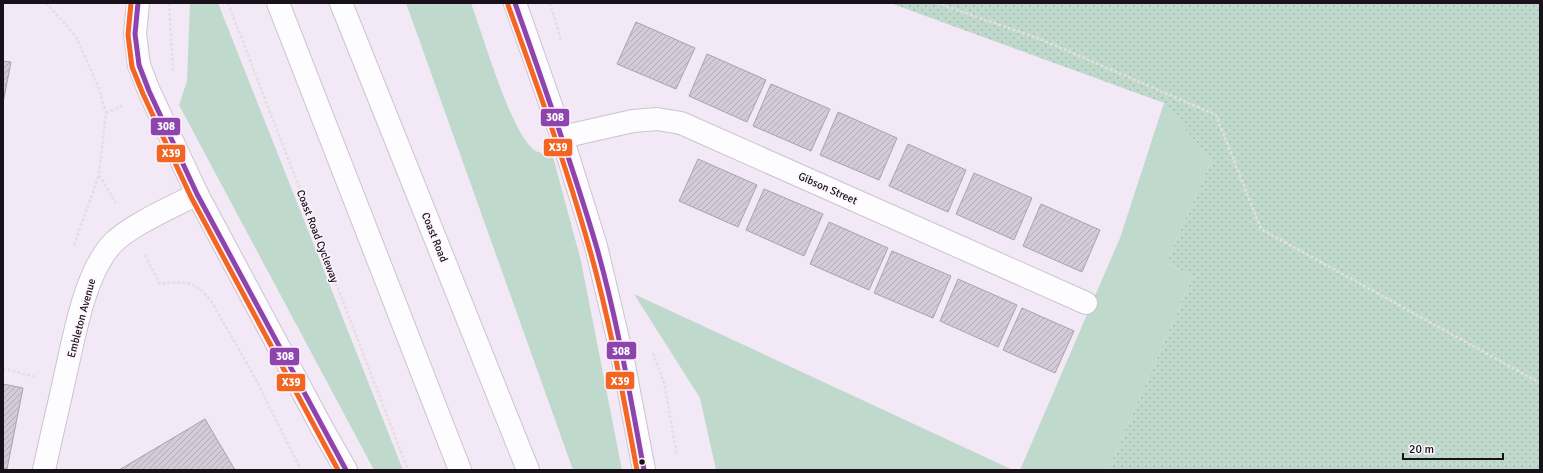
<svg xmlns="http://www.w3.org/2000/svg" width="1543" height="473" font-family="Signika,sans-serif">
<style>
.green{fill:#c0d9cd}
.park{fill:url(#park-dots)}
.building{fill:url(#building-hatch);stroke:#aaa2ac}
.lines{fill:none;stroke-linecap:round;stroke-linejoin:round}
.minor-casing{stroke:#ccc4ce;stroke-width:24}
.tertiary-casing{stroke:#ccc4ce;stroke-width:24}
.trunk-casing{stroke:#ccc4ce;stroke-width:24}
.path{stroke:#e2dfe2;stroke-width:2.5;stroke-dasharray:3 2;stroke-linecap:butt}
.minor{stroke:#fdfcfe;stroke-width:22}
.tertiary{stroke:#fdfcfe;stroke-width:22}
.trunk{stroke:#fdfcfe;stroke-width:22}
.bus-1-casing{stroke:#fdf4fe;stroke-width:8}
.bus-2-casing{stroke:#fdf4fe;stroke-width:8}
.bus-1{stroke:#8e44ad;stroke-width:5}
.bus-2{stroke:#f26522;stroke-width:5}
.bus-dot{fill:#18111a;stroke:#fdf4fe;stroke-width:1.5}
.labels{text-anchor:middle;stroke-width:3;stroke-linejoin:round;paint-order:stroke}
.street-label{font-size:11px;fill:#18111a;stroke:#fdf4fe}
.line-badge{stroke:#fdf4fe;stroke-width:1.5}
.badge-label{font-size:11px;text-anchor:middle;font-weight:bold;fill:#fff}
</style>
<defs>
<pattern id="park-dots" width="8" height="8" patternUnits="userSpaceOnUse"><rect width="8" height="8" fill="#c0d9cd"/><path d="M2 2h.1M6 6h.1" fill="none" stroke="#a4b9af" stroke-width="1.8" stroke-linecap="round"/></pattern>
<pattern id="building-hatch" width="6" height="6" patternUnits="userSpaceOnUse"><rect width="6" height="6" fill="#d5cad8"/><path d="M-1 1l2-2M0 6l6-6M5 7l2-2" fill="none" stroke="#b6acb9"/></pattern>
</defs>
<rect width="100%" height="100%" fill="#f3e8f5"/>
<!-- green -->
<g class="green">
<polygon points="190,3 218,3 403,470 374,470 179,105 187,81"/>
<path d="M406 3H471C483 35 510 130 533 149 538 153 547 155 553 157L581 261 622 470H573Z"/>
<polygon points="1164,103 1211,161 1166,263 1193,276 1108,470 1020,470 1120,238"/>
<polygon points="634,294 1013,470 716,470 700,398"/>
</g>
<!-- park -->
<polygon class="park" points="890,3 1540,3 1540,470 1108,470 1193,276 1166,263 1211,161 1164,103"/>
<!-- building -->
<g class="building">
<polygon points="636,22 695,48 676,89 617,64"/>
<polygon points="707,54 766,80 747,122 689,96"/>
<polygon points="3,61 11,62 3,103"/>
<polygon points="771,84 830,109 811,151 753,126"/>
<polygon points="838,112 897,138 879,180 820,155"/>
<polygon points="908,144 966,170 948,212 889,186"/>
<polygon points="698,159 757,185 738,227 679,201"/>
<polygon points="974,173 1032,198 1014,240 956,214"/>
<polygon points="764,189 823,214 804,256 746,230"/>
<polygon points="1041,204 1100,230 1082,272 1023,246"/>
<polygon points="829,222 888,248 869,290 810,264"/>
<polygon points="892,251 951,276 933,318 874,293"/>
<polygon points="958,279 1017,305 998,347 940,321"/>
<polygon points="1022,308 1074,331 1055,373 1003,350"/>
<polygon points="3,384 23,388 7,469 3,468"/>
<polygon points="205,419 235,470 119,470"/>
</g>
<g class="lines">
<!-- minor casing -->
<g class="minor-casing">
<g id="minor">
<polyline points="562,137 633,121 657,119 681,123 1086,303"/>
<path d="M44 470C51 437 59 405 66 372 75 333 85 272 113 243 132 224 173 207 197 194"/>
</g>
</g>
<!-- tertiary casing -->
<g class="tertiary-casing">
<g id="tertiary">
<polyline points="138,3 135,34 139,65 149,91 197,194"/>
<polyline points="515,3 562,137"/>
</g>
</g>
<!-- trunk casing -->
<g class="trunk-casing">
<g id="trunk">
<polyline points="278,3 460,470"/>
<polyline points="341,3 528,470"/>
<polyline points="562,137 596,246 623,360 644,470"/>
<polyline points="197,194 322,428 346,470"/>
</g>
</g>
<!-- path -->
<g class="path">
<polyline points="46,3 60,18 76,37 98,86 106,113 99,175 116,203"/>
<polyline points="169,3 173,71"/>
<polyline points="228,3 408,470"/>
<polyline points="550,3 561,40"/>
<polyline points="937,3 1040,39 1216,115 1261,229 1540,383"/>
<polyline points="106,113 124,105"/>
<polyline points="74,245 99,175"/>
<path d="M145 255 160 284C185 281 194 280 211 301L253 374 301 470"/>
<polyline points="653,353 664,383 677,455"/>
<polyline points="3,368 35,377"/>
</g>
<!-- minor -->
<use href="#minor" class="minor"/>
<!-- tertiary -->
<use href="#tertiary" class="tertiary"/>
<!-- trunk -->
<use href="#trunk" class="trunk"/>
<!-- bus-1 casing -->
<g class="bus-1-casing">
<g id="bus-1">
<polyline points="138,3 135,34 139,65 149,91 197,194 346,470"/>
<path d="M515 3C543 83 572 163 596 245 617 318 630 395 644 470"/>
</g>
</g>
<!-- bus-2 casing -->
<g class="bus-2-casing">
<g id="bus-2">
<polyline points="131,3 128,35 132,67 143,94 191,197 338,470"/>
<path d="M508 5C537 85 566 165 589 247 610 320 623 396 637 470"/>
</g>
</g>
<!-- bus-1 -->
<use href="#bus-1" class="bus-1"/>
<!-- bus-2 -->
<use href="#bus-2" class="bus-2"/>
</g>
<!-- markers -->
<circle class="bus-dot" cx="642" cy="462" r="3.5"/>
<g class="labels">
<!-- street labels -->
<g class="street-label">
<text transform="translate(828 188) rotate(24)" y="4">Gibson Street</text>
<text transform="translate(318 236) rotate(69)" y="4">Coast Road Cycleway</text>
<text transform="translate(435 237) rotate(68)" y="4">Coast Road</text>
<text transform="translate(81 318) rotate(-75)" y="4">Embleton Avenue</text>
</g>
</g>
<g class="line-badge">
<rect x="540" y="108" width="30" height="19" rx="4" fill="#8e44ad"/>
<rect x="150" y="117" width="31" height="19" rx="4" fill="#8e44ad"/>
<rect x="543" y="138" width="30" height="19" rx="4" fill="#f26522"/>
<rect x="156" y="144" width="30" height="19" rx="4" fill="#f26522"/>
<rect x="606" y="341" width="31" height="19" rx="4" fill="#8e44ad"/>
<rect x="269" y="347" width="31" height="19" rx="4" fill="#8e44ad"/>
<rect x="605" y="371" width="30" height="19" rx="4" fill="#f26522"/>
<rect x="276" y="373" width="30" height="19" rx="4" fill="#f26522"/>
</g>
<g class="badge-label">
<text x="555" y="121">308</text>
<text x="166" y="130">308</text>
<text x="558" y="151">X39</text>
<text x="171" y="157">X39</text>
<text x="621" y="355">308</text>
<text x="285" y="360">308</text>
<text x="620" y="385">X39</text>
<text x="291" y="386">X39</text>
</g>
<!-- border -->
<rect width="1543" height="473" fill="none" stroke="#18111a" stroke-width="8"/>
<!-- scale -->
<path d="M1403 453v6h100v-6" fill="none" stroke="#18111a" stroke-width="2"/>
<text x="1409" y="453" font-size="12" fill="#18111a" stroke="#fdf4fe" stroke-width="3" paint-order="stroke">20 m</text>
</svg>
